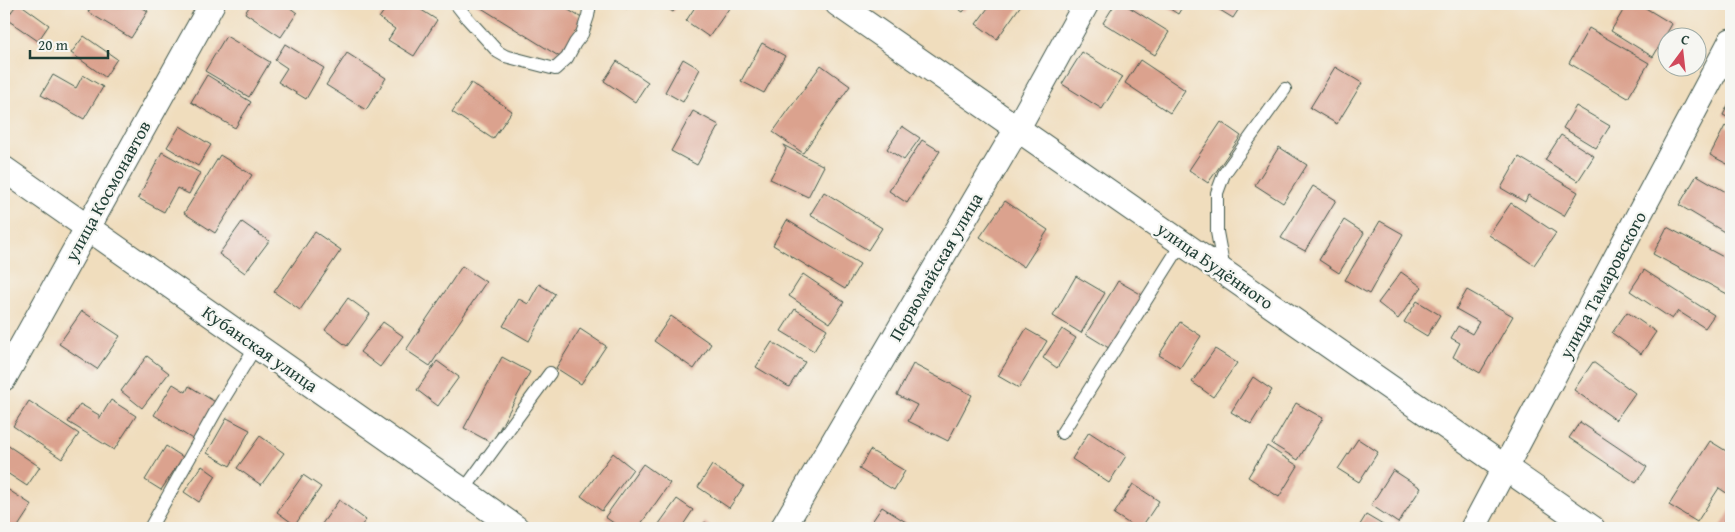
<svg xmlns="http://www.w3.org/2000/svg" width="1735" height="532" font-family="'Gentium Book Plus',serif">
<style>
.building{fill:#dba28e}
.lines{fill:none;stroke-linecap:round;stroke-linejoin:round}
.lane-casing{stroke:#3e5549;stroke-width:14}
.street-casing{stroke:#3e5549;stroke-width:27}
.lane{stroke:#fff;stroke-width:12}
.street{stroke:#fff;stroke-width:25}
.labels{text-anchor:middle;stroke-width:4.5;stroke-linejoin:round;paint-order:stroke}
.street-label{font-size:18px;fill:#1f3d34;stroke:#f6f6f2}
</style>
<rect width="100%" height="100%" fill="#f6f6f2"/>
<filter id="ink" filterUnits="userSpaceOnUse"><feTurbulence type="fractalNoise" baseFrequency=".02" numOctaves="2"/><feDisplacementMap in="SourceGraphic" scale="10" xChannelSelector="R" yChannelSelector="G"/><feConvolveMatrix kernelMatrix="1 2 1 2 8 2 1 2 1" color-interpolation-filters="sRGB"/></filter>
<filter id="wash" filterUnits="userSpaceOnUse"><feTurbulence type="fractalNoise" baseFrequency=".0096" numOctaves="4" result="noise"/><feDisplacementMap in="SourceGraphic" scale="20" xChannelSelector="R" yChannelSelector="G"/><feGaussianBlur stdDeviation="1.12" result="paint"/><feColorMatrix in="noise" values="0 0 0 0 0 0 0 0 0 0 0 0 0 0 0 0 0 1.4 0 .05"/><feComposite in="paint" operator="in"/></filter>
<g filter="url(#wash)">
<rect width="100%" height="100%" fill="#f0ddbd"/>
<g id="blocks">
<!-- building -->
<g class="building">
<polygon points="17,4 20,4 49,25 38,41 6,19"/>
<polygon points="93,4 136,4 148,11 131,38 88,12"/>
<polygon points="251,4 285,4 297,13 281,37 245,13"/>
<polygon points="389,4 412,4 437,20 414,56 388,40 395,29 379,18"/>
<polygon points="475,4 570,4 567,9 583,19 560,57"/>
<polygon points="619,4 631,4 627,9"/>
<polygon points="661,4 679,4 673,12"/>
<polygon points="697,4 732,4 709,37 686,21"/>
<polygon points="951,4 969,4 963,12"/>
<polygon points="991,4 1019,4 1021,5 997,39 976,24"/>
<polygon points="1115,4 1124,4 1169,32 1155,55 1103,23"/>
<polygon points="1162,4 1184,4 1178,14"/>
<polygon points="1210,4 1242,4 1233,18"/>
<polygon points="1627,4 1639,4 1672,24 1653,57 1611,31"/>
<polygon points="1589,28 1649,63 1628,98 1569,63"/>
<polygon points="84,36 117,59 105,77 71,53"/>
<polygon points="226,36 270,62 249,97 205,71"/>
<polygon points="762,43 785,56 764,93 741,81"/>
<polygon points="285,44 324,68 306,99 278,82 287,68 275,60"/>
<polygon points="1082,52 1122,77 1102,109 1062,84"/>
<polygon points="347,53 386,78 366,110 326,85"/>
<polygon points="683,59 700,69 683,102 665,92"/>
<polygon points="1140,60 1185,90 1170,113 1125,83"/>
<polygon points="617,61 648,82 635,102 604,81"/>
<polygon points="821,65 850,86 803,153 773,132"/>
<polygon points="1335,67 1362,83 1337,124 1310,108"/>
<polygon points="53,75 76,88 83,75 103,87 84,119 41,95"/>
<polygon points="207,75 251,102 235,128 191,102"/>
<polygon points="471,83 512,111 493,139 452,112"/>
<polygon points="1731,99 1731,119 1723,115"/>
<polygon points="1576,106 1610,126 1596,148 1563,128"/>
<polygon points="693,111 719,125 697,165 671,151"/>
<polygon points="1221,122 1241,136 1208,183 1189,170"/>
<polygon points="180,126 211,145 198,166 167,147"/>
<polygon points="902,126 920,138 904,160 887,149"/>
<polygon points="1725,126 1731,130 1731,166 1710,155"/>
<polygon points="1561,135 1594,156 1578,181 1545,160"/>
<polygon points="922,140 940,151 907,203 889,191"/>
<polygon points="783,145 824,166 808,197 770,179 786,149"/>
<polygon points="1279,147 1307,165 1283,203 1255,185"/>
<polygon points="162,152 200,173 189,194 177,188 164,212 138,198"/>
<polygon points="220,155 252,175 215,233 184,213"/>
<polygon points="1519,157 1578,192 1564,216 1528,195 1525,202 1501,188"/>
<polygon points="1697,175 1731,195 1731,236 1679,205"/>
<polygon points="1313,186 1336,200 1305,251 1281,238"/>
<polygon points="824,192 882,228 868,250 810,215"/>
<polygon points="1005,201 1048,230 1024,267 980,237"/>
<polygon points="1511,203 1556,233 1534,265 1489,235"/>
<polygon points="787,220 860,264 845,289 773,245"/>
<polygon points="1344,220 1364,233 1339,273 1319,260"/>
<polygon points="1380,221 1403,234 1369,294 1345,280"/>
<polygon points="242,222 269,241 245,273 219,254"/>
<polygon points="1667,227 1731,261 1731,296 1653,254"/>
<polygon points="315,232 341,250 300,310 274,292"/>
<polygon points="462,266 486,282 430,366 406,350"/>
<polygon points="1644,270 1714,315 1705,328 1678,311 1672,319 1630,291"/>
<polygon points="1401,272 1422,287 1398,319 1378,303"/>
<polygon points="803,274 844,302 830,323 789,296"/>
<polygon points="1076,276 1105,293 1081,333 1053,316"/>
<polygon points="1118,281 1144,296 1112,350 1086,334"/>
<polygon points="539,284 555,294 529,341 503,326 519,299 528,304"/>
<polygon points="1467,290 1513,316 1480,373 1453,357 1460,343 1451,338 1458,326 1472,334 1479,322 1456,309"/>
<polygon points="348,298 370,314 347,346 325,330"/>
<polygon points="1417,301 1440,315 1427,336 1404,322"/>
<polygon points="795,309 827,329 814,351 781,331"/>
<polygon points="82,311 120,336 97,369 59,344"/>
<polygon points="1627,312 1656,332 1641,354 1612,333"/>
<polygon points="671,316 711,344 694,369 654,341"/>
<polygon points="383,322 403,336 380,367 360,352"/>
<polygon points="1180,322 1201,336 1180,368 1159,355"/>
<polygon points="580,329 606,346 581,384 556,368"/>
<polygon points="1026,329 1047,341 1019,388 998,376"/>
<polygon points="1062,329 1076,338 1057,368 1043,358"/>
<polygon points="772,342 805,362 789,387 756,367"/>
<polygon points="1215,349 1237,363 1213,397 1192,382"/>
<polygon points="147,356 169,373 142,408 121,391"/>
<polygon points="502,357 530,372 492,443 464,428"/>
<polygon points="437,361 459,377 438,406 417,390"/>
<polygon points="1593,362 1635,393 1616,420 1574,390"/>
<polygon points="913,364 972,395 948,441 908,421 917,405 897,395"/>
<polygon points="1253,377 1272,390 1251,424 1231,412"/>
<polygon points="173,384 186,392 189,386 217,403 194,440 154,415"/>
<polygon points="111,400 136,416 114,450 68,422 80,404 99,415 99,419"/>
<polygon points="29,401 79,434 62,459 13,426"/>
<polygon points="1296,403 1323,418 1298,460 1272,444"/>
<polygon points="227,418 250,430 230,466 207,453"/>
<polygon points="1580,422 1647,467 1636,483 1569,438"/>
<polygon points="1089,432 1126,456 1109,483 1072,459"/>
<polygon points="260,436 284,453 261,485 237,468"/>
<polygon points="1358,439 1378,452 1359,482 1338,469"/>
<polygon points="1710,441 1731,454 1731,496 1719,488 1697,522 1669,505"/>
<polygon points="4,443 40,467 27,486 4,471"/>
<polygon points="166,446 183,457 161,490 145,480"/>
<polygon points="1267,446 1298,466 1279,497 1248,477"/>
<polygon points="870,450 905,471 894,490 859,469"/>
<polygon points="613,453 633,469 602,511 581,496"/>
<polygon points="643,464 670,483 638,528 621,528 605,517"/>
<polygon points="712,465 744,486 729,508 698,487"/>
<polygon points="202,466 216,476 199,502 184,492"/>
<polygon points="1393,470 1421,488 1398,523 1371,505"/>
<polygon points="303,475 321,487 295,525 277,512"/>
<polygon points="1133,484 1159,501 1141,528 1136,528 1114,514"/>
<polygon points="4,487 32,505 17,528 4,528"/>
<polygon points="677,499 693,510 681,528 656,528"/>
<polygon points="339,500 366,520 359,528 319,528"/>
<polygon points="882,507 909,524 906,528 873,528 869,526"/>
<polygon points="1731,509 1731,528 1720,528"/>
<polygon points="1366,515 1388,528 1358,528"/>
<polygon points="705,522 712,528 700,528"/>
</g>
</g>
</g>
<g filter="url(#ink)">
<use href="#blocks" fill-opacity="0" stroke="#3e5549" stroke-width="1"/>
<g class="lines">
<!-- lane casing -->
<g class="lane-casing">
<g id="lane">
<polyline points="456,4 467,18 498,52 505,56 555,69 567,58 575,43 582,34 588,16 590,4"/>
<polyline points="1224,270 1217,232 1217,193 1224,174 1285,89"/>
<polyline points="1062,433 1182,243"/>
<polyline points="463,491 550,373"/>
<polyline points="150,528 216,411 256,346"/>
</g>
</g>
<!-- street casing -->
<g class="street-casing">
<g id="street">
<polyline points="838,4 1592,528"/>
<polyline points="4,169 516,528"/>
<polyline points="4,378 212,4"/>
<polyline points="783,528 1017,129 1086,4"/>
<polyline points="1473,528 1731,41"/>
</g>
</g>
<!-- lane -->
<use href="#lane" class="lane"/>
<!-- street -->
<use href="#street" class="street"/>
</g>
</g>
<g class="labels">
<!-- street labels -->
<g class="street-label">
<text transform="translate(108 191) rotate(-61)" y="6">улица Космонавтов</text>
<text transform="translate(1215 266) rotate(35)" y="6">улица Будённого</text>
<text transform="translate(936 267) rotate(-60)" y="6">Первомайская улица</text>
<text transform="translate(1603 285) rotate(-62)" y="6">улица Тамаровского</text>
<text transform="translate(260 349) rotate(35)" y="6">Кубанская улица</text>
</g>
</g>
<!-- margin -->
<rect width="1735" height="532" fill="none" stroke="#f6f6f2" stroke-width="20"/>
<!-- north arrow -->
<g transform="translate(1682 52) rotate(15)"><circle r="24" fill="#f6f6f2" stroke="#a0aca6"/>
<path d="M0-4L9 19L0 12L-9 19Z" fill="#d1495b"/>
<text y="-8" font-size="14" font-weight="bold" text-anchor="middle" fill="#1f3d34">С</text>
</g>
<!-- scale -->
<path d="M30 50v8h78v-8" fill="none" stroke="#1f3d34" stroke-width="2.5"/>
<text x="38" y="50" font-size="15" fill="#1f3d34" stroke="#f6f6f2" stroke-width="4" paint-order="stroke">20 m</text>
</svg>
